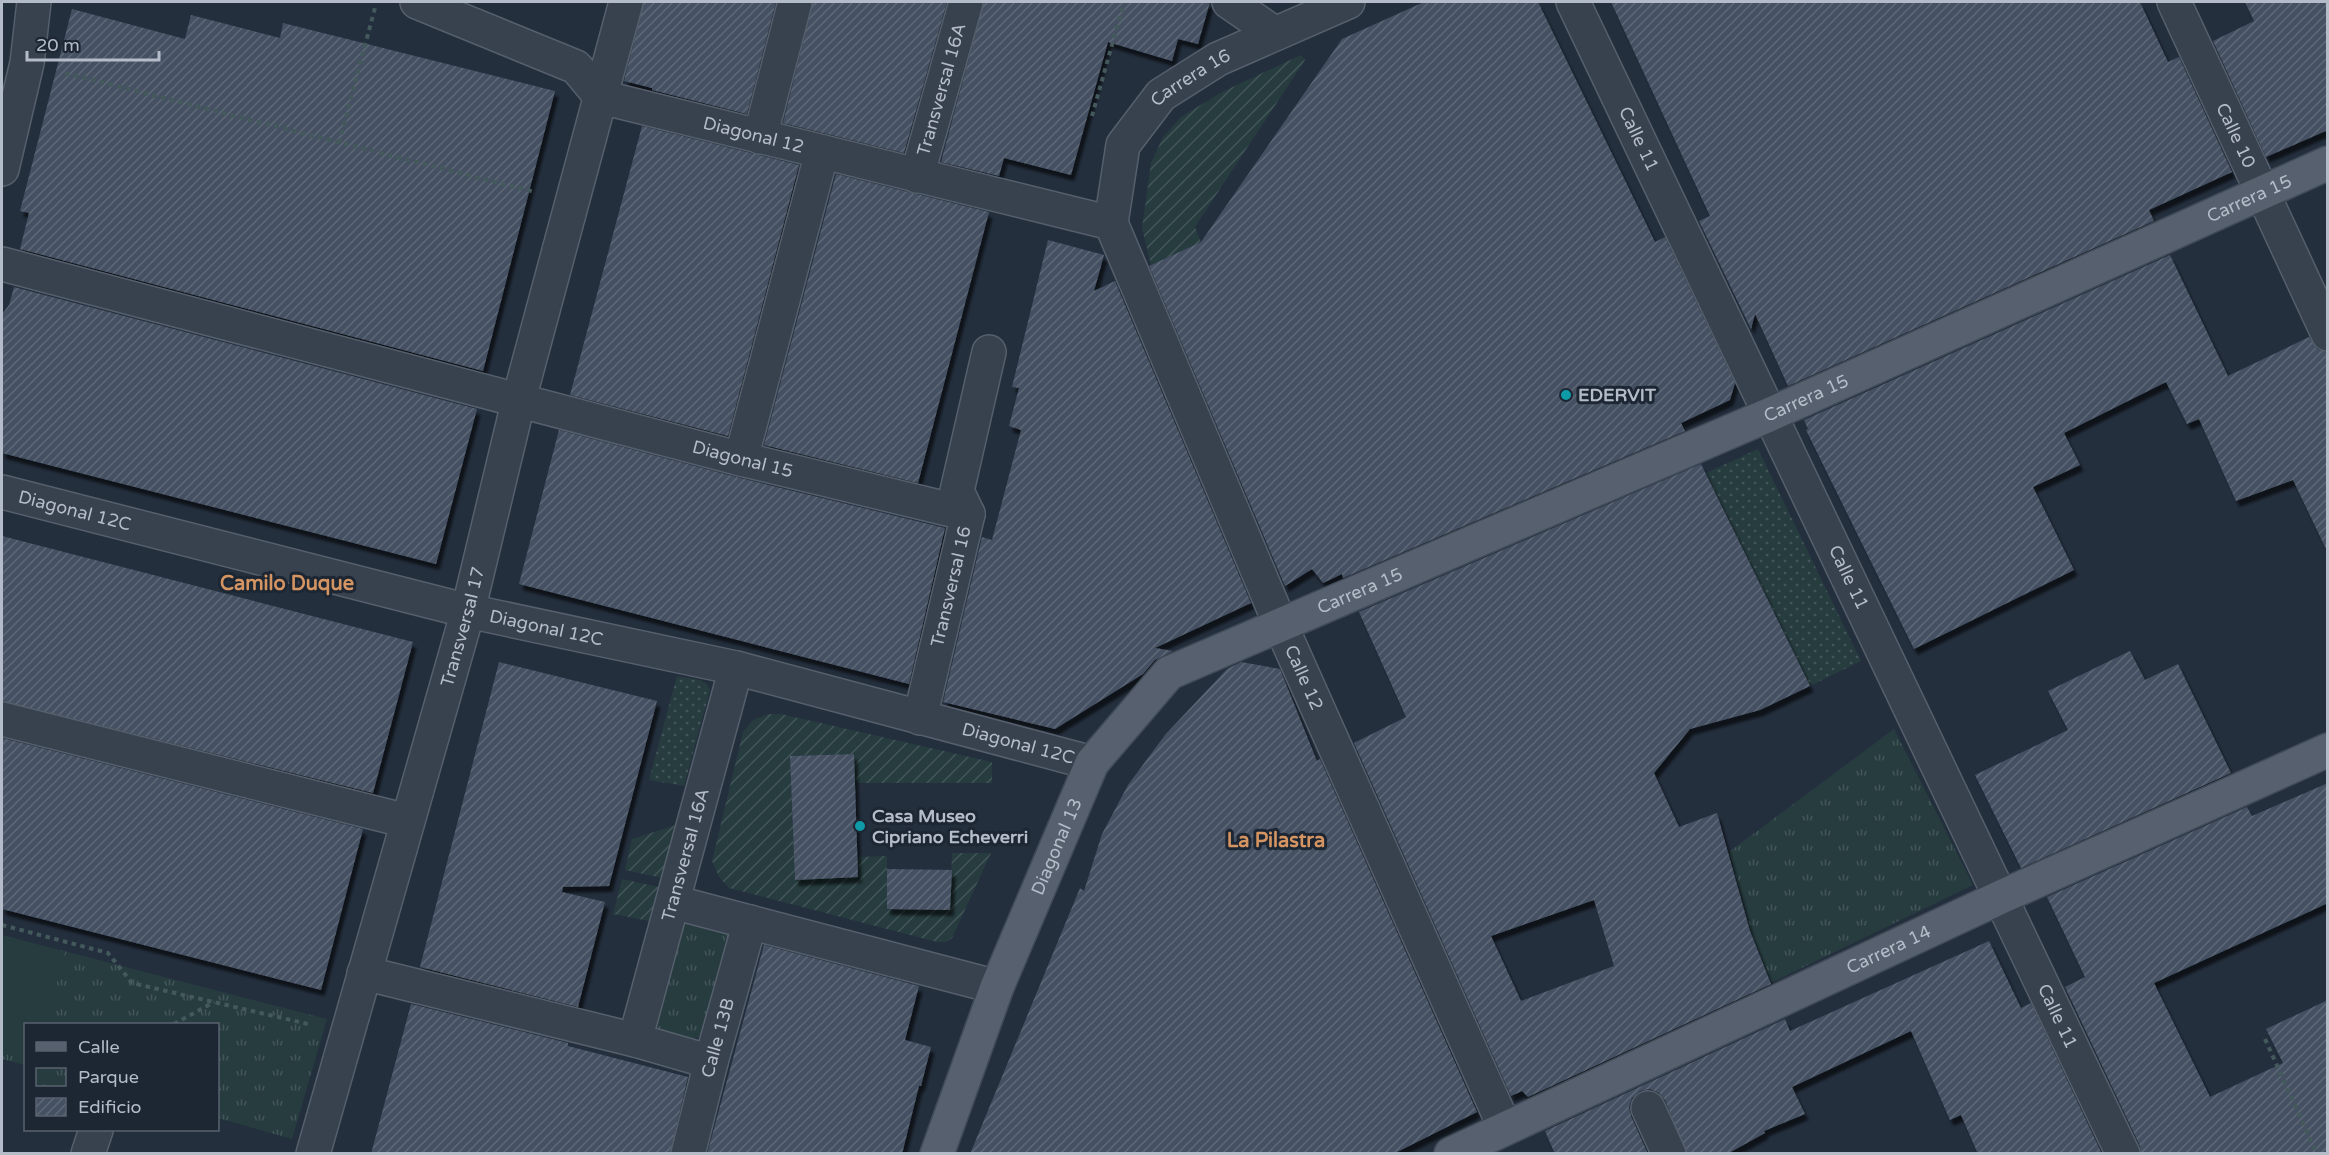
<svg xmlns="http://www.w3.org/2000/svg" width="2329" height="1155" font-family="'Varela Round',sans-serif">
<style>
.grass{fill:url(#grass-dots)}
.park{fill:url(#park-tufts)}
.garden{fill:url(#garden-furrows)}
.pitch{fill:#263c3f}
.building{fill:url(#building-hatch);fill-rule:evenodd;filter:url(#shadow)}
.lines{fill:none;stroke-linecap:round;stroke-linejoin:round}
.minor-casing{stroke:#565f6c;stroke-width:36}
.major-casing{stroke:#414a57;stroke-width:36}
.path{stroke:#44595c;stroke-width:4;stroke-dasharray:4.5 4.5;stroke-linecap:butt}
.minor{stroke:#38414e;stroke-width:33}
.major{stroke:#56606e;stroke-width:33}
.culture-dot{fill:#0f9aa8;stroke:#1d2633;stroke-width:2}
.labels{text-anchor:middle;stroke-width:6;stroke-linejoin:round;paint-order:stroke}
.street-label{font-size:18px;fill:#b4bcc9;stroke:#1d2633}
.poi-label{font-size:18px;font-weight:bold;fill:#b4bcc9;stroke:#1d2633;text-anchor:start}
.neighbourhood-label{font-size:20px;font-weight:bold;fill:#d59563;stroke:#1d2633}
</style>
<defs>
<pattern id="grass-dots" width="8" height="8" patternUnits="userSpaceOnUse" patternTransform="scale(1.5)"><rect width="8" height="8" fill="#263c3f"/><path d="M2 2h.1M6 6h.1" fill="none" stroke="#435659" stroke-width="1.8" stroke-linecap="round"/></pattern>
<pattern id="park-tufts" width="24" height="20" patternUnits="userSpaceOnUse" patternTransform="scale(1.5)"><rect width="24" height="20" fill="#263c3f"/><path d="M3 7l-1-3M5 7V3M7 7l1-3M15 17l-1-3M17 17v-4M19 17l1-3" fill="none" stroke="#435659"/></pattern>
<pattern id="garden-furrows" width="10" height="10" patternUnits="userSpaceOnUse" patternTransform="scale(1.5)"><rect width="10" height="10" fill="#263c3f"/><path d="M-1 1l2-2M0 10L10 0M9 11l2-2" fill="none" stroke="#435659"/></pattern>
<pattern id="building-hatch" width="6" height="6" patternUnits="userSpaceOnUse" patternTransform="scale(1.5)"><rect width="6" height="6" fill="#455162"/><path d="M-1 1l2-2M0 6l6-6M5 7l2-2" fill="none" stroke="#5d6877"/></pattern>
<filter id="shadow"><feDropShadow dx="3.5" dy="6" stdDeviation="1.5" flood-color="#0009"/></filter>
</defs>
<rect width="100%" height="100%" fill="#242f3e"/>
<!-- grass -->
<g class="grass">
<polygon points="1758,449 1861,661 1810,686 1706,473"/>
<polygon points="677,676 700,680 707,684 710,690 684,786 649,780"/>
</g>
<!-- park -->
<g class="park">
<polygon points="1894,729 1973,885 1771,983 1751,931 1729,852"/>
<polygon points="693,920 727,930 730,936 702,1036 691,1040 655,1029 654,1022 684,923"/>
<polygon points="2,935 327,1019 292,1139 218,1118 218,1024 26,1024 25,1065 2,1059"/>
</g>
<!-- garden -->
<g class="garden">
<polygon points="1301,55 1305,60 1195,227 1201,242 1151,265 1142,228 1151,163 1163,137 1181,117 1222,92"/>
<polygon points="768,714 781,714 992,762 992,783 855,783 854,754 790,756 795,879 858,877 858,857 887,856 887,909 950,910 952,853 991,853 952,938 946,942 937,942 729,888 719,877 712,861 743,732 753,720"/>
<polygon points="676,825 662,878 625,870 632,839"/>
<polygon points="622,879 659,887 649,921 613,914"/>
</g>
<!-- pitch -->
<polygon class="pitch" points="2,935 65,952 46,1024 26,1024 25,1059 2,1053"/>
<!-- building -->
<g class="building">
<polygon points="644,2 776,2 747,114 652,90 652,88 624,81"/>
<polygon points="813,2 947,2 904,153 783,123"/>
<polygon points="984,2 1210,2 1198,44 1178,39 1172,61 1108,42 1071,175 1004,158 999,176 941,162"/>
<polygon points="1424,2 1538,2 1655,242 1665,237 1735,383 1730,400 1681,423 1685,431 1343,578 1342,574 1323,583 1312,569 1285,586 1149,266 1201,242 1342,39"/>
<polygon points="1611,2 2140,2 2168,62 2179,57 2232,172 2149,210 2154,221 1788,386 1755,314 1751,329 1699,221 1710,216"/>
<polygon points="2245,2 2328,2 2328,130 2266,157 2213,41 2254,21"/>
<polygon points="72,9 185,39 191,15 280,38 283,23 555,91 483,371 20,249 29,213 20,211"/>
<polygon points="642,126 799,165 728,436 570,395"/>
<polygon points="836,174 989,212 918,483 764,445"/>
<polygon points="1048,240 1104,255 1094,291 1115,281 1251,603 1155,648 1173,651 1155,660 1143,674 1055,729 943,702 982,537 992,540 1021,430 1009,426 1019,388 1012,387"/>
<polygon points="2170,255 2228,376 2309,337 2317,349 2328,353 2328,553 2293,480 2236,501 2199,419 2187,424 2166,382 2064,433 2080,465 2033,487 2074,570 1914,649 1806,430 1808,429 1804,420"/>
<polygon points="14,287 477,409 436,564 2,453 2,314 9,305"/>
<polygon points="559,430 736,477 945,528 909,684 519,584"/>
<path d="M1701 464 1810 686 1760 710 1690 729 1654 773 1679 827 1717 813 1750 931 1771 984 1528 1097 1522 1091 1511 1096 1354 743 1406 717 1359 612ZM1594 900 1614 966 1521 1001 1491 936Z"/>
<polygon points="2,536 413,642 373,793 2,701"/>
<polygon points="2130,651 2145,680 2178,664 2231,773 2021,868 1975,775 2068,730 2048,691"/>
<polygon points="499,662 657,701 609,886 563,887 562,892 605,902 578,1007 420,967"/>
<polygon points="1241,662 1280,669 1317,761 1320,759 1477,1112 1393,1154 970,1154 1080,888 1084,891 1102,834 1128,785 1165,735 1227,669"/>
<polygon points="2,738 363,829 321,990 2,909"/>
<polygon points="854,754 858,877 795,880 790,756"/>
<polygon points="2328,783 2328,903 2154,983 2210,1097 2283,1063 2266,1029 2328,1000 2328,1154 2141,1154 2140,1146 2065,987 2085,977 2047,897 2247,807 2252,816"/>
<polygon points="887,869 952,870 950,910 887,909"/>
<polygon points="1989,941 2021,1008 2031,1003 2102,1154 1978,1154 1961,1115 1950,1120 1911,1031 1792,1087 1805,1114 1764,1131 1765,1133 1727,1154 1687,1154 1665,1100 1659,1093 1650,1089 1640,1091 1632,1098 1629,1107 1631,1116 1648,1154 1555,1154 1545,1131 1785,1019 1790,1031"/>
<polygon points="764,945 919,986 905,1040 931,1047 921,1086 919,1086 902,1154 707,1154"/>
<polygon points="411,1004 568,1043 568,1046 688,1077 670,1154 371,1154"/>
</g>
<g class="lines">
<!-- minor casing -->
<g class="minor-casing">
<g id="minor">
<path id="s1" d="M417 2 576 67 601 97 1111 223"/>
<polyline points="1229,2 1274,33"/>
<path id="s2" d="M1573 2C1757 385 1941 769 2123 1154"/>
<path id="s3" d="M2174 2 2328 334"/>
<polyline points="760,137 795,2"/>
<polyline points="2,169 27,63 34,2"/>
<path id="s4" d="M917 176 966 2"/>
<path id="s5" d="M1111 223 1281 626 1505 1128"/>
<path id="s6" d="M1111 223 1123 145 1161 95 1218 59 1348 2"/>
<path id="s7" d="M2 264 741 459 968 514"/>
<polyline points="741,459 822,152"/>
<path id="s8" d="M2 492 468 611 736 668 1092 763"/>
<path id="s9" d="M920 718 968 514 957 491 989 352"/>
<polyline points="2,719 407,821"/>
<polyline points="673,902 997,987"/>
<polyline points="364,973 635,1040 711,1062"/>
<path id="s10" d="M635 1040 736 668"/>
<polyline points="1648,1108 1669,1154"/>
<polyline points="88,1154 96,1130"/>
<path id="s11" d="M313 1154 468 611 519 399 626 2"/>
<path id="s12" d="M688 1154 711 1062 750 922"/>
</g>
</g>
<!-- major casing -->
<g class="major-casing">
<g id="major">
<path id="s13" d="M937 1154 997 987 1092 763 1169 673 1771 414 2328 163"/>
<path id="s14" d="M1451 1154 2001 897 2328 750"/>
</g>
</g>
<!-- path -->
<g class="path">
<polyline points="65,73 535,192"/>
<polyline points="1092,116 1124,2"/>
<polyline points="339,143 376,4"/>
<polyline points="2,925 108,953 132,983 308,1024"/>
<polyline points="174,1024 214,1002"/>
<polyline points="2265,1039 2317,1154"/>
</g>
<!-- minor -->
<use href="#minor" class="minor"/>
<!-- major -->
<use href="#major" class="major"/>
</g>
<!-- markers -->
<g class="culture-dot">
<circle cx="1566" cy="395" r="6"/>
<circle cx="860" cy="826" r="6"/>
</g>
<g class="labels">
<!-- street labels -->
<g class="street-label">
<text dy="6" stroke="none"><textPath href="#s6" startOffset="176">Carrera 16</textPath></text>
<text dy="6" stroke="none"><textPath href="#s4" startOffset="90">Transversal 16A</textPath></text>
<text dy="6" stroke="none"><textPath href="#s1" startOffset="368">Diagonal 12</textPath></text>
<text dy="6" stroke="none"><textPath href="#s3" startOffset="147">Calle 10</textPath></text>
<text dy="6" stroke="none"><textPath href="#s2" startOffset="152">Calle 11</textPath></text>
<text dy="6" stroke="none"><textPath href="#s13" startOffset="1719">Carrera 15</textPath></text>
<text dy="6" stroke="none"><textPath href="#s13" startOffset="1233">Carrera 15</textPath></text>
<text dy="6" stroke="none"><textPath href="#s7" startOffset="766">Diagonal 15</textPath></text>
<text dy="6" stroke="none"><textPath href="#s8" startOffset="75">Diagonal 12C</textPath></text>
<text dy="6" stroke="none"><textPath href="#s2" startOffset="638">Calle 11</textPath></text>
<text dy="6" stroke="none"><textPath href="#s9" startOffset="135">Transversal 16</textPath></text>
<text dy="6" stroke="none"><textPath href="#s13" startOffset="747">Carrera 15</textPath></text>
<text dy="6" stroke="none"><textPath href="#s11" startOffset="548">Transversal 17</textPath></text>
<text dy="6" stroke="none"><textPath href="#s8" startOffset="561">Diagonal 12C</textPath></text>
<text dy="6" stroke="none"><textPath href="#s5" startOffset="494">Calle 12</textPath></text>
<text dy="6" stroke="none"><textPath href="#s8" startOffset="1047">Diagonal 12C</textPath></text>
<text dy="6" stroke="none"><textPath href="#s13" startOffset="330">Diagonal 13</textPath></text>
<text dy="6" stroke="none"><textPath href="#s10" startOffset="192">Transversal 16A</textPath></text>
<text dy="6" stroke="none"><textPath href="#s14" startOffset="483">Carrera 14</textPath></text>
<text dy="6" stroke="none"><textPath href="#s2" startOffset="1124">Calle 11</textPath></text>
<text dy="6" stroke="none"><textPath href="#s12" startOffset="120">Calle 13B</textPath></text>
</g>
<!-- poi labels -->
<g class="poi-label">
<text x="1578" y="401">EDERVIT</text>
<text x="872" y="822">Casa Museo<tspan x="872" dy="21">Cipriano Echeverri</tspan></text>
</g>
<!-- neighbourhood labels -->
<g class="neighbourhood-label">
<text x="287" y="590">Camilo Duque</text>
<text x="1276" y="847">La Pilastra</text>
</g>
</g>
<!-- border -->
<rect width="2329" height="1155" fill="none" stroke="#b4bcc9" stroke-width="6"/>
<!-- legend -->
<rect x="24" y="1023" width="195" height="108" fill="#1d2633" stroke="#59626f" stroke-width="1.5"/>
<rect x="36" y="1042" width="30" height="9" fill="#56606e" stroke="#59626f" stroke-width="1.5"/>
<text x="78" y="1053" font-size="18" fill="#b4bcc9">Calle</text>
<rect x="36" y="1068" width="30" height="18" fill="url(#park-tufts)" stroke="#59626f" stroke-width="1.5"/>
<text x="78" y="1083" font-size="18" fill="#b4bcc9">Parque</text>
<rect x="36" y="1098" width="30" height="18" fill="url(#building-hatch)" stroke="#59626f" stroke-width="1.5"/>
<text x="78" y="1113" font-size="18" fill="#b4bcc9">Edificio</text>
<!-- scale -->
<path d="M27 51v9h132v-9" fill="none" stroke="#b4bcc9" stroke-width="3"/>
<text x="36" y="51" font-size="18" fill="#b4bcc9" stroke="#1d2633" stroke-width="4.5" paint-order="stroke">20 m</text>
</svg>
